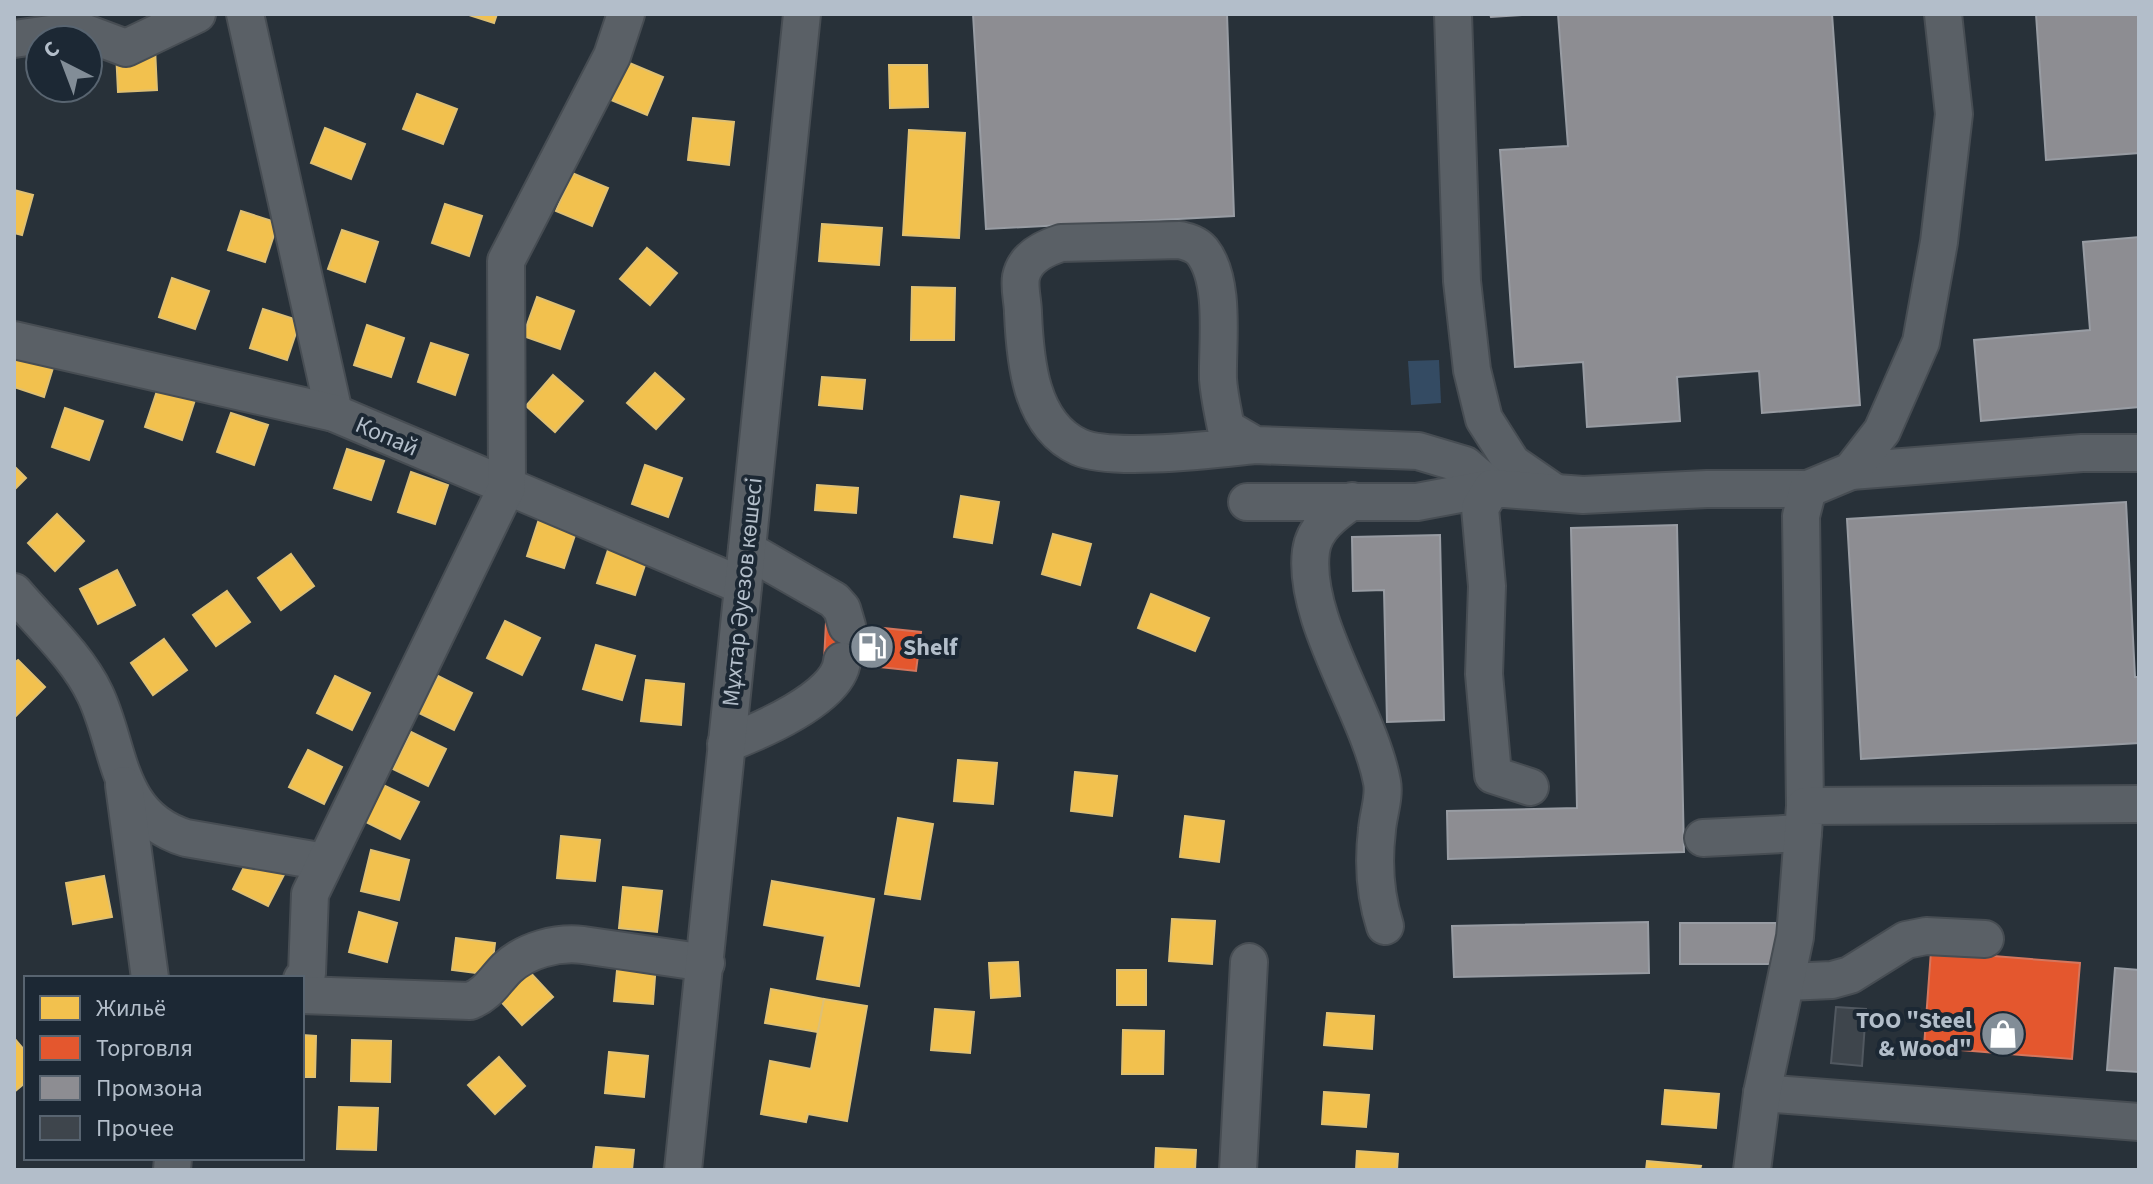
<svg xmlns="http://www.w3.org/2000/svg" width="2153" height="1184" font-family="'Source Sans 3',sans-serif">
<style>
.water{fill:#344b63}
.homes{fill:#f2c14e;stroke:#dfc073;stroke-width:2}
.shops{fill:#e4572e;stroke:#d5765d;stroke-width:2}
.industry{fill:#8d8d92;stroke:#989ca3;stroke-width:2}
.building{fill:#3e454c;stroke:#515860;stroke-width:2}
.lines{fill:none;stroke-linecap:round;stroke-linejoin:round}
.minor-casing{stroke:#474d53;stroke-width:40}
.minor{stroke:#5a6066;stroke-width:36}
.labels{text-anchor:middle;stroke-width:8;stroke-linejoin:round;paint-order:stroke}
.street-label{font-size:24px;fill:#b3beca;stroke:#1c2834}
.poi-label{font-size:24px;font-weight:bold;fill:#b3beca;stroke:#1c2834;text-anchor:start}
</style>
<rect width="100%" height="100%" fill="#283139"/>
<!-- water -->
<polygon class="water" points="1439,360 1441,403 1411,405 1408,361"/>
<!-- homes -->
<g class="homes">
<polygon points="466,14 497,14 494,23"/>
<polygon points="155,48 157,90 118,92 116,51"/>
<polygon points="627,62 663,77 647,115 611,100"/>
<polygon points="889,65 927,65 928,107 890,108"/>
<polygon points="417,94 457,109 443,144 403,129"/>
<polygon points="693,118 734,122 729,165 688,160"/>
<polygon points="325,128 365,144 351,179 311,163"/>
<polygon points="909,130 965,133 959,238 903,235"/>
<polygon points="572,173 608,188 592,226 556,211"/>
<polygon points="14,190 33,195 22,235 14,233"/>
<polygon points="445,204 482,216 469,256 432,243"/>
<polygon points="241,211 278,223 265,262 228,250"/>
<polygon points="822,224 882,228 879,265 819,261"/>
<polygon points="342,230 378,242 365,282 328,269"/>
<polygon points="647,248 677,273 650,305 620,279"/>
<polygon points="172,278 209,291 195,329 159,317"/>
<polygon points="912,287 955,288 954,340 911,340"/>
<polygon points="537,297 574,311 560,349 523,336"/>
<polygon points="263,309 300,321 287,360 250,348"/>
<polygon points="367,325 404,338 391,377 354,365"/>
<polygon points="431,343 468,355 455,395 418,382"/>
<polygon points="20,345 56,358 44,397 14,387 14,362"/>
<polygon points="655,373 684,399 656,429 627,403"/>
<polygon points="553,375 583,401 555,432 526,406"/>
<polygon points="822,377 865,380 862,409 819,405"/>
<polygon points="158,388 195,400 182,440 145,427"/>
<polygon points="65,408 103,421 89,460 52,447"/>
<polygon points="231,413 268,425 254,465 217,452"/>
<polygon points="347,449 384,461 371,500 334,488"/>
<polygon points="645,465 682,478 668,517 632,504"/>
<polygon points="14,466 26,478 14,490"/>
<polygon points="411,472 448,485 435,524 398,512"/>
<polygon points="817,485 858,488 856,513 815,510"/>
<polygon points="961,496 999,502 992,543 954,537"/>
<polygon points="57,514 84,541 55,571 28,543"/>
<polygon points="540,516 577,529 564,568 527,556"/>
<polygon points="1053,534 1091,544 1080,585 1042,574"/>
<polygon points="610,544 648,556 635,595 597,583"/>
<polygon points="291,554 314,586 281,610 258,578"/>
<polygon points="117,570 135,605 98,624 80,589"/>
<polygon points="227,591 250,622 216,646 193,615"/>
<polygon points="1151,594 1209,618 1195,651 1138,628"/>
<polygon points="505,621 540,638 522,675 487,658"/>
<polygon points="164,639 187,670 153,695 131,663"/>
<polygon points="596,645 635,656 622,700 583,689"/>
<polygon points="18,660 45,687 15,717 14,663"/>
<polygon points="335,676 370,693 352,730 317,713"/>
<polygon points="438,676 472,693 454,730 419,713"/>
<polygon points="646,680 684,684 681,725 641,721"/>
<polygon points="411,732 446,749 428,786 393,769"/>
<polygon points="308,750 342,767 324,804 289,787"/>
<polygon points="958,760 997,763 993,804 954,801"/>
<polygon points="1075,772 1117,776 1112,816 1071,811"/>
<polygon points="383,785 419,802 400,839 366,822"/>
<polygon points="1185,816 1224,821 1219,862 1180,857"/>
<polygon points="898,818 933,824 920,899 885,894"/>
<polygon points="561,836 600,840 595,881 557,878"/>
<polygon points="371,850 409,860 399,900 361,891"/>
<polygon points="252,851 287,869 268,906 233,889"/>
<polygon points="104,876 112,917 73,924 66,883"/>
<polygon points="772,881 874,899 859,986 817,979 825,936 764,925"/>
<polygon points="623,887 662,891 657,932 619,928"/>
<polygon points="359,912 397,923 387,962 349,952"/>
<polygon points="1172,919 1215,921 1212,964 1169,961"/>
<polygon points="456,938 495,943 491,975 452,970"/>
<polygon points="618,960 656,963 653,1004 614,1001"/>
<polygon points="1018,962 1020,996 991,998 989,963"/>
<polygon points="526,968 553,997 522,1025 496,996"/>
<rect x="1117" y="970" width="29" height="35"/>
<polygon points="771,989 824,999 818,1032 765,1023"/>
<polygon points="824,999 867,1006 847,1121 808,1114 806,1122 761,1114 770,1061 811,1069"/>
<polygon points="935,1009 974,1012 970,1053 931,1050"/>
<polygon points="1327,1013 1374,1016 1372,1049 1324,1045"/>
<polygon points="1123,1030 1164,1031 1163,1074 1122,1074"/>
<polygon points="302,1035 316,1036 315,1077 302,1077"/>
<polygon points="14,1038 26,1052 26,1082 14,1092"/>
<polygon points="352,1040 391,1041 390,1082 351,1081"/>
<polygon points="609,1052 648,1056 644,1097 605,1093"/>
<polygon points="499,1057 525,1086 495,1114 468,1085"/>
<polygon points="1665,1090 1719,1094 1716,1128 1662,1124"/>
<polygon points="1324,1092 1369,1095 1366,1127 1322,1124"/>
<polygon points="339,1107 378,1108 376,1150 337,1149"/>
<polygon points="596,1147 634,1150 632,1170 593,1170"/>
<polygon points="1156,1148 1196,1150 1195,1170 1155,1170"/>
<polygon points="1357,1151 1398,1154 1397,1170 1356,1170"/>
<polygon points="1647,1161 1701,1166 1700,1170 1646,1170"/>
</g>
<!-- shops -->
<g class="shops">
<polygon points="826,622 921,632 916,671 824,661"/>
<polygon points="1931,951 2080,963 2072,1059 1924,1047"/>
</g>
<!-- industry -->
<g class="industry">
<polygon points="973,14 1227,14 1234,216 986,229"/>
<polygon points="1490,14 1540,14 1491,17"/>
<polygon points="1558,14 1832,14 1860,405 1762,413 1759,371 1677,377 1680,421 1587,427 1583,362 1515,367 1500,150 1568,146"/>
<polygon points="2036,14 2139,14 2139,153 2046,160"/>
<polygon points="2139,237 2139,407 1981,421 1974,340 2090,330 2083,242"/>
<polygon points="2126,502 2135,677 2139,677 2139,743 1861,759 1847,519"/>
<polygon points="1677,525 1684,852 1448,859 1447,811 1577,808 1571,528"/>
<polygon points="1440,535 1444,720 1387,722 1384,590 1353,591 1352,537"/>
<polygon points="1648,922 1649,973 1454,977 1452,926"/>
<rect x="1680" y="923" width="96" height="41"/>
<polygon points="2115,968 2139,970 2139,1072 2107,1070"/>
</g>
<!-- building -->
<polygon class="building" points="1836,1007 1866,1009 1862,1066 1831,1063"/>
<g class="lines">
<!-- minor casing -->
<g class="minor-casing">
<g id="minor">
<polyline points="245,14 334,413"/>
<polyline points="1453,14 1462,281 1472,370 1484,419 1512,463 1554,492"/>
<polyline points="14,39 78,30 126,48 197,14"/>
<polyline points="14,340 334,413 743,586"/>
<path d="M1255 445C1216 449 1112 462 1079 447 1030 425 1025 360 1023 313 1023 302 1019 288 1021 277 1025 257 1045 248 1061 243L1180 240C1188 242 1196 244 1202 251 1226 281 1217 343 1218 379 1219 395 1223 412 1226 428L1255 445 1418 451 1465 465 1492 488"/>
<polyline points="1851,471 2082,453 2139,453"/>
<path d="M1352 501C1335 513 1314 527 1311 551 1302 620 1369 712 1382 782 1385 797 1378 815 1377 830 1373 863 1375 895 1385 926"/>
<polyline points="1247,502 1417,502 1492,488"/>
<polyline points="747,550 834,600 842,609 847,626"/>
<path d="M14 592C41 624 77 656 95 694 121 748 115 816 186 838L325 862"/>
<path d="M726 744C757 732 839 698 842 661"/>
<polyline points="124,785 150,978"/>
<polyline points="1530,787 1493,775 1484,674 1487,586 1480,508 1492,488 1583,495 1707,489 1808,489"/>
<polyline points="1805,806 1801,516 1808,489 1851,471 1882,431 1921,342 1939,242 1954,114 1943,14"/>
<polyline points="1703,838 1803,833"/>
<polyline points="302,979 307,973 310,894 507,487 506,261 612,56 626,14"/>
<polyline points="1787,982 1832,980 1850,975 1906,940 1926,936 1985,939"/>
<path d="M302 995 470 1001C488 994 494 981 507 968 526 950 557 942 583 945L706 963"/>
<polyline points="1762,1093 2139,1122"/>
<polyline points="172,1170 173,1158"/>
<polyline points="683,1170 802,14"/>
<polyline points="1238,1170 1249,962"/>
<polyline points="1752,1170 1762,1093 1795,937 1805,806 2139,804"/>
</g>
</g>
<!-- minor -->
<use href="#minor" class="minor"/>
</g>
<!-- icons -->
<defs>
<g id="fuel-disc" transform="scale(2.3)"><circle r="9.5" fill="#828d97" stroke="#1c2834"/><path d="M-5.5-6h7V0h2V4h1.3V-2.5L3-4.5l.8-.8L6-3V5H2.5V1h-1V6h-7ZM-4.2-4.7v3.2H.2V-4.7Z" fill="#fff"/></g>
<g id="shop-disc" transform="scale(2.3)"><circle r="9.5" fill="#828d97" stroke="#1c2834"/><path d="M-5-2.5h2.3a2.7 3.5 0 0 1 5.4 0H5L5.5 6h-11ZM-1.5-2.5h3a1.5 2.3 0 0 0-3 0Z" fill="#fff"/></g>
</defs>
<g fill-rule="evenodd">
<use href="#fuel-disc" x="872" y="647"/>
<use href="#shop-disc" x="2003" y="1034"/>
</g>
<g class="labels">
<!-- street labels -->
<g class="street-label">
<text transform="translate(387 436) rotate(23)" y="8">Копай</text>
<text transform="translate(742 592) rotate(-84)" y="8">Мұхтар Әуезов көшесі</text>
</g>
<!-- poi labels -->
<g class="poi-label">
<text x="903" y="655">Shelf</text>
<text x="1972" y="1028" text-anchor="end">TOO "Steel<tspan x="1972" dy="28">&amp; Wood"</tspan></text>
</g>
</g>
<!-- border -->
<rect width="2153" height="1184" fill="none" stroke="#b3beca" stroke-width="32"/>
<!-- legend -->
<rect x="24" y="976" width="280" height="184" fill="#1c2834" stroke="#586470" stroke-width="2"/>
<rect x="40" y="996" width="40" height="24" fill="#f2c14e" stroke="#586470" stroke-width="2"/>
<text x="96" y="1016" font-size="24" fill="#b3beca">Жильё</text>
<rect x="40" y="1036" width="40" height="24" fill="#e4572e" stroke="#586470" stroke-width="2"/>
<text x="96" y="1056" font-size="24" fill="#b3beca">Торговля</text>
<rect x="40" y="1076" width="40" height="24" fill="#8d8d92" stroke="#586470" stroke-width="2"/>
<text x="96" y="1096" font-size="24" fill="#b3beca">Промзона</text>
<rect x="40" y="1116" width="40" height="24" fill="#3e454c" stroke="#586470" stroke-width="2"/>
<text x="96" y="1136" font-size="24" fill="#b3beca">Прочее</text>
<!-- north arrow -->
<g transform="translate(64 64) rotate(318)"><circle r="38" fill="#1c2834" stroke="#586470" stroke-width="2"/>
<path d="M0-6L14 30L0 20L-14 30Z" fill="#828d97"/>
<text y="-12" font-size="22" font-weight="bold" text-anchor="middle" fill="#b3beca">С</text>
</g>
</svg>
